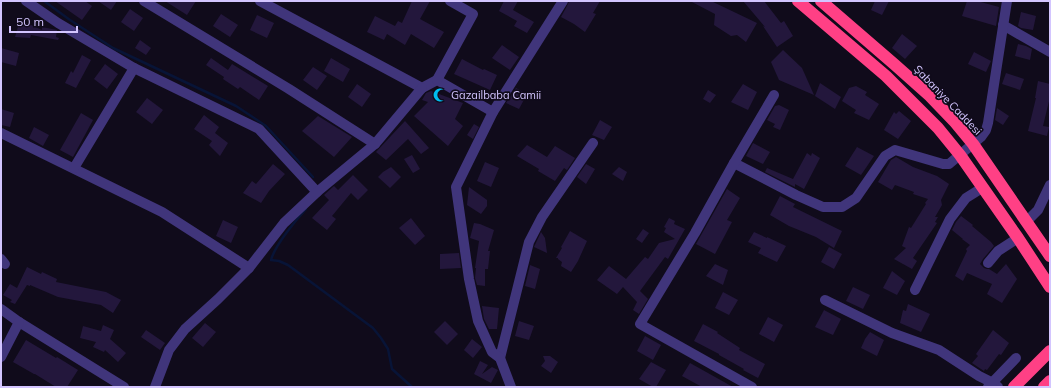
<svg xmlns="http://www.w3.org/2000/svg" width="1051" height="388" font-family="Mulish,sans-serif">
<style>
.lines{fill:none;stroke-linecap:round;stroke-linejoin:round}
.stream{stroke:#081437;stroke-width:2.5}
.building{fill:#23173c}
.minor{stroke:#40357b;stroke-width:10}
.highway{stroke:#ff4085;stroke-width:12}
.labels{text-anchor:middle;stroke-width:3.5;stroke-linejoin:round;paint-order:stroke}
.poi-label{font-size:11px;fill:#d3c5ff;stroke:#100b1b;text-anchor:start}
.street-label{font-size:11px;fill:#d3c5ff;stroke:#100b1b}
</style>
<rect width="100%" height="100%" fill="#100b1b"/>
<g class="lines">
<!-- stream -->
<g class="stream">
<polyline points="44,1 70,20 113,48 236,106 266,126 313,177"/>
<path d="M306 209C296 220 275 245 271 260L279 261 288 265 373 328 381 338 388 349 392 369 412 387"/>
</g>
</g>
<!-- building -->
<g class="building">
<polygon points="55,1 85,1 92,6 82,20"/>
<polygon points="98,1 117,1 111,10"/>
<polygon points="165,1 196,1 187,15"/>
<polygon points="412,1 430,1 420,19 444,32 434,48 411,34 405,45 387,34 384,40 367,32 375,16 395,26 398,21 402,23"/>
<polygon points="504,1 518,1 513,10 534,22 527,33 514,26 517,21 499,11"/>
<polygon points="569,1 600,1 593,13 596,14 585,32 574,24 561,17 568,4"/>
<polygon points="690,1 711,1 757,23 746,42 737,35 731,36 714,25 715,14"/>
<polygon points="743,1 764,1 781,23 784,21 793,36 777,47 763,26 765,27"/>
<polygon points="875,1 889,1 882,15 871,10"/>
<polygon points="967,1 977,1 999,7 996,26 962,16"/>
<polygon points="130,9 143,18 134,31 121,22"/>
<polygon points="1021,12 1036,16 1033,30 1021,28 1018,26"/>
<polygon points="221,14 238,25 230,37 213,26"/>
<polygon points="257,15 274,23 267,38 250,30"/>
<polygon points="20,20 42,30 42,27 57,30 56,37 59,38 58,40 31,35 30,38 15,37"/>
<polygon points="902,34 917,46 905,59 892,48"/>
<polygon points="140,40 151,48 146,55 135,48"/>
<polygon points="1018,44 1026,46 1032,49 1030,60 1015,56"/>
<polygon points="502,45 519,57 510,70 492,58"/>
<polygon points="1,48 19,53 16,66 1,62"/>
<polygon points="783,50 802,68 814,95 779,80 771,62"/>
<polygon points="974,52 991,61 986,72 968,64"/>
<polygon points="82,55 91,60 76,88 65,83 71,71 73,73"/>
<polygon points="211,58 228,70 232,64 268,86 259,100 240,87 238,89 223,79 224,77 206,65"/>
<polygon points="331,58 350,69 343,82 324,71"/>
<polygon points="462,59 483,70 484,69 497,75 490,90 454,74"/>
<polygon points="105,64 118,74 107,89 94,79"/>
<polygon points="313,67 327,76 317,90 303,80"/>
<polygon points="1006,73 1024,79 1020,90 1002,84"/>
<polygon points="1038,81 1050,84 1050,97 1043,126 1049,127 1047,136 1028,131 1036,98 1035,98"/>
<polygon points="820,83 841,97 835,109 815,96"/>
<polygon points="357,84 371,94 362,107 348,97"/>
<polygon points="743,84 757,92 748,110 731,102"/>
<polygon points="856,86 867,92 865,95 879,104 869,120 854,113 856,110 842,101 849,88"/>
<polygon points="516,88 527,94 519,109 506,103"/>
<polygon points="708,90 716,95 710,103 703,99"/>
<polygon points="431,91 463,103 455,119 463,126 448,146 414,116 428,102 422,100 426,93"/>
<polygon points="147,98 163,110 152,124 136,112"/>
<polygon points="779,105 789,110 780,130 773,127 775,124 767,120 775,106"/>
<polygon points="997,108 1009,116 1003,125 995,120"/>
<polygon points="1,109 14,113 10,127 1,125"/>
<polygon points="899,111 911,121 898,139 884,130 894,112 896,114"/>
<polygon points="81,113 93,120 73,157 60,150"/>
<polygon points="204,115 219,127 215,133 228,143 220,156 209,145 212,141 194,129"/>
<polygon points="318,116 352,137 334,157 302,131"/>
<polygon points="600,120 612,127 604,140 592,135"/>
<polygon points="405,121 429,148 421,154 408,139 386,160 376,152"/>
<polygon points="474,124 479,127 473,139 467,135"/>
<polygon points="34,127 49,135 43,146 29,138"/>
<polygon points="753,143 770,152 763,164 746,156"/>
<polygon points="527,145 547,157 555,146 575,158 567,170 564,168 555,181 538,171 539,169 517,156"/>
<polygon points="857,147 874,156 861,175 845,166"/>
<polygon points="807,153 811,156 812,153 820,158 804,189 795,184 795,187 765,172 767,168 793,179"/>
<polygon points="412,155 420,169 413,173 404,159"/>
<polygon points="896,157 913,167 937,176 949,184 941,200 942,205 935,217 938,217 935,222 937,223 913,258 917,261 912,269 894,259 906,248 902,246 909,227 911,228 926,204 925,203 928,199 913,194 914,192 895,185 892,190 878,182 891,160"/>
<polygon points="485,162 499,168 491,187 477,181"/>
<polygon points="273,164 285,174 269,191 261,203 243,193 252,181 256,184"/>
<polygon points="586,164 595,169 586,184 577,177"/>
<polygon points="391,167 401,177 390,188 378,177 383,172"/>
<polygon points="619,167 627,172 623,181 612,174"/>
<polygon points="353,175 368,190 358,200 351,193 332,216 336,219 327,230 312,218 329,200 324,195 334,186 338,190"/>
<polygon points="469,187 487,200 487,206 481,214 467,205"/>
<polygon points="727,189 740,198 727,220 732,222 715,254 696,244"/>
<polygon points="780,196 795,204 793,207 842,231 834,248 816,237 789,226 770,215"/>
<polygon points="961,216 973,225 972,226 991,242 994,246 983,259 980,264 984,268 987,269 989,269 997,274 1006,264 1017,279 1002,303 987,294 992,284 967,273 963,281 955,276 967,251 966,249 970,245 962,239 963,239 952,230 956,222"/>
<polygon points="411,218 425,236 415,245 399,228"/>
<polygon points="669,218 675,221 674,224 685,229 668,259 665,257 640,291 648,299 639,314 633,310 637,302 623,287 617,294 597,280 609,266 626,279 645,257 648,259 659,243 675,239 664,232 666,228 664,227"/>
<polygon points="223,220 238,227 231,243 216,236"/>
<polygon points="474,223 480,224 494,230 488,251 490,251 488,269 485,269 485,286 477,285 475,278 476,268 475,268 479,241 470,238"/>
<polygon points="643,229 649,233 642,243 636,239"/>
<polygon points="570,231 587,241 578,261 571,272 561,266 562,262 558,259 558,258 556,258 562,248 561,247"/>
<polygon points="541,232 545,238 547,253 534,247"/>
<polygon points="754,232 767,238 767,237 786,246 777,262 758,253 761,248 748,242"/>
<polygon points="829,247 842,254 834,269 821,262"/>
<polygon points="459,253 461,268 440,269 440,254"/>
<polygon points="715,264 728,270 723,285 706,276"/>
<polygon points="530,265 540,269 535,289 525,286"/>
<polygon points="27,267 41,274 42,272 57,279 56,282 106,292 121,300 113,313 101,305 58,297 30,285 30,286 27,285 15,304 10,302 12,300 3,295 10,284 17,288"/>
<polygon points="892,271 905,281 897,295 883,288"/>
<polygon points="853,287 870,295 863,309 846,301"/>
<polygon points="723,292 738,300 729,315 715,308"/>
<polygon points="908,304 930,314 921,332 900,323 903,310 906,311"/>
<polygon points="482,306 499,308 497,329 489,329 484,319"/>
<polygon points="824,310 841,319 833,335 815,327"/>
<polygon points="768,317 783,325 774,342 759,334"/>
<polygon points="445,321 458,334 447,345 434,332"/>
<polygon points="519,321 534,326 529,340 515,336"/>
<polygon points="205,323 216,332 203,347 192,338"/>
<polygon points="703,324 718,332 717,333 740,348 739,350 765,364 758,378 743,370 744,369 719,355 719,354 694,341"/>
<polygon points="103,325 114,330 110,339 126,353 118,362 105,350 104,352 93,347 96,342 80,338 83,326 101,331"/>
<polygon points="146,330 165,343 160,350 141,337"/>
<polygon points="993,330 1009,343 1001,355 999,354 987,370 985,369 984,371 972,363 978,356 976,354"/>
<polygon points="870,332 884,340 877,356 861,348 865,339"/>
<polygon points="645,336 661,345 653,360 637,351"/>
<polygon points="472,339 482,347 473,358 464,350"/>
<polygon points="26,340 56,358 57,357 78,370 67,387 56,387 35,374 34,374 13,362"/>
<polygon points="543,356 550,356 558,362 551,373 541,366 545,361"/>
<polygon points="480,361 488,365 482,374 492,367 498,370 491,383 474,374"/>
<polygon points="651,362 666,370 656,387 653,387 639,379"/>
<polygon points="690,363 733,387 702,387 682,376"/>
</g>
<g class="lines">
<!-- minor -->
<g class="minor">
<polyline points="26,1 58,23 134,68 259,129 317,192"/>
<polyline points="144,1 289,89 375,144"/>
<polyline points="260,1 422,88 437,80 493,112"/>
<polyline points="1003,25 1050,52"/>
<polyline points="437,80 473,14 450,1"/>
<polyline points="1,133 162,212 249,268"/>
<polyline points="734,163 796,195 823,207 842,207 856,198 885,156 895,150 943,164 949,164 981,137 986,130 988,123 1007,1"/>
<polyline points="74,168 134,68"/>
<polyline points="1027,221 1038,210 1050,185"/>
<polyline points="1,259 5,264"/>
<polyline points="988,263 998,251 1018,238"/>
<polyline points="915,290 950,219 966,198 982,188"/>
<polyline points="825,300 892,333 939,350 979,376 993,383 998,387"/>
<polyline points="1,309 19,322 124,387"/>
<polyline points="1,357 19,322"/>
<polyline points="500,358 529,242 542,217 593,143"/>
<polyline points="155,387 169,350 185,329 218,299 249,268 284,223 317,192 375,144 422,88"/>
<polyline points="511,387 500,358 492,352 478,321 469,279 456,187 493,112 563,1"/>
<polyline points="752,387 640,324 695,233 734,163 774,95"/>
<polyline points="988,387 1016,358"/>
</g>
<!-- highway -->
<g class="highway">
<polyline points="798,1 886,76 938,128 960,155 1018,238 1050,287"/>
<polyline points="821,1 894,64 930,96 954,121 973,144 1050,256"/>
<polyline points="1014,387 1050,351"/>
<polyline points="1044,387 1050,381"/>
</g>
</g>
<!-- icons -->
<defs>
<g id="mosque-bare" transform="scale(1.08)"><path d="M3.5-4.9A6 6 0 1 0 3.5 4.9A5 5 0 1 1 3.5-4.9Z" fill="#00bcf0" stroke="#100b1b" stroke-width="2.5" paint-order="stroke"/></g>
</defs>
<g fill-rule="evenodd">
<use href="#mosque-bare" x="440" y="95"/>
</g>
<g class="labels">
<!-- poi labels -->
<g class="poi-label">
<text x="451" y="99">Gazailbaba Camii</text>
</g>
<!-- street labels -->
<g class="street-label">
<text transform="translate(948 100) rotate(46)" y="4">Şabaniye Caddesi</text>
</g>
</g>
<!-- border -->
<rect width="1051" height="388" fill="none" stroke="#d3c5ff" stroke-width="4"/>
<!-- scale -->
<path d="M10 26v6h67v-6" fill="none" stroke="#d3c5ff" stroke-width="2"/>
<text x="16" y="26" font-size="12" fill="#d3c5ff" stroke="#100b1b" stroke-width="3" paint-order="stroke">50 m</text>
</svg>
